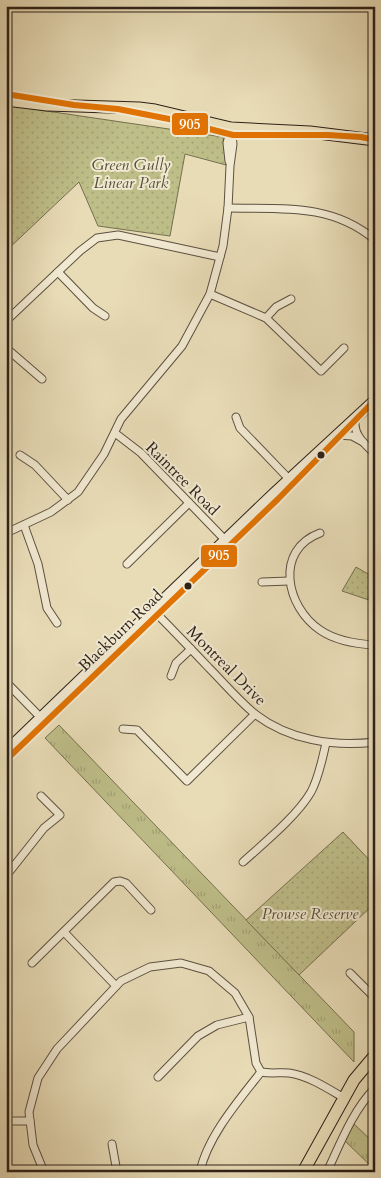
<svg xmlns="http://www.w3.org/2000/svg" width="381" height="1178" font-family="Cardo,serif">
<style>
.grass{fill:url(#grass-tufts);stroke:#767050}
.park{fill:url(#park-dots);stroke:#767050}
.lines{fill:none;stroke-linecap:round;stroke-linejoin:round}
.minor-casing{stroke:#5c5040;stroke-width:9}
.secondary-casing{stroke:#2d2118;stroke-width:12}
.primary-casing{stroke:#2d2118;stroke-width:13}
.minor{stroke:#f0e8d0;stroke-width:7}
.secondary{stroke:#f0e8d0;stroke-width:10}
.primary{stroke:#e8dcb7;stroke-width:11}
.bus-1-casing{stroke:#f0e8d0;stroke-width:10}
.bus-1{stroke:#e07304;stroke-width:6}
.bus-dot{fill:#2d2118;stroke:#f0e8d0;stroke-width:2}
.labels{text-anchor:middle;stroke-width:4;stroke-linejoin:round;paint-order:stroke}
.park-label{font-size:16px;font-style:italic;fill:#58503a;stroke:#f0e8d0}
.street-label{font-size:16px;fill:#2d2118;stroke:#f0e8d0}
.line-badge{stroke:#f0e8d0;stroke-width:2}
.badge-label{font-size:14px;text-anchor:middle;font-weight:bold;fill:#fff}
</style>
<defs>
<pattern id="grass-tufts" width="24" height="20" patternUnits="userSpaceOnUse" patternTransform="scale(1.25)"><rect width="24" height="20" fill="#bebe89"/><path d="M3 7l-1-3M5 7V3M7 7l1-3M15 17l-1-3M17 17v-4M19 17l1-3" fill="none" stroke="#a4a376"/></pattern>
<pattern id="park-dots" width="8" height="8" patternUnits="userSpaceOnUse" patternTransform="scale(1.25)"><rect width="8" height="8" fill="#bebe89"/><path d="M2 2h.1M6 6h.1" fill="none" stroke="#a4a376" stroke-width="1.8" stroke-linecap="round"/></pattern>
</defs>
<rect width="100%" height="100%" fill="#e8dcb7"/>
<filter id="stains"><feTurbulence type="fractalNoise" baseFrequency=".004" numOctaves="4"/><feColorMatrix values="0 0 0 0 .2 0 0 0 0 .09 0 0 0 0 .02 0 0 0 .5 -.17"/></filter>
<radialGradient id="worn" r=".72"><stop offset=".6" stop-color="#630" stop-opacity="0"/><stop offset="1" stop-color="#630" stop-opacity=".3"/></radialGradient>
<!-- grass -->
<g class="grass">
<polygon points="59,725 354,1032 354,1062 45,738"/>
<polygon points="352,1122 375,1144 375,1170 343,1139"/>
</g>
<!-- park -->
<g class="park">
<polygon points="6,105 223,137 226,165 185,154 170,236 98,226 79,182 6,251"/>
<polygon points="356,567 375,578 375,602 342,591"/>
<polygon points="343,832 375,866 375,903 299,975 246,920"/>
</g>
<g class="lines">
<!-- minor casing -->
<g class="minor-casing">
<g id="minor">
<polyline points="229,161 227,143 231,128"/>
<path d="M228 208C281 209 332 203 375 240"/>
<polyline points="58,272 93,308 105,316"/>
<polyline points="210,294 266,318 321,371 344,348"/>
<polyline points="266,318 276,307 291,299"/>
<polyline points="6,321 80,251 97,238 118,235 220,257"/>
<polyline points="6,348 42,379"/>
<polyline points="236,417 240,428 289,479"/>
<path d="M356 419C351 433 366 445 375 454"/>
<polyline points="115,433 141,453 230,545"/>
<polyline points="338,435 352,436 363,442"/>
<polyline points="20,455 35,465 68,500"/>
<polyline points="24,525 38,564 47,608 57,623"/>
<polyline points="6,533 51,512 78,492 104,454 121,419 182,346 210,294 223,246 228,208 230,166 233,144 231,128"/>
<path d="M320 533C274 550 286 607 320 630 336 641 355 644 375 645"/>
<polyline points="127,564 189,503"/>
<polyline points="262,582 289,581"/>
<path d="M153 610C172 629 191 649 209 668 224 683 238 700 255 714 289 740 333 747 375 742"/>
<polyline points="171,676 176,663 191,649"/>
<polyline points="6,682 45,722"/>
<polyline points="123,729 137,730 187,781 255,714"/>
<path d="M243 862C264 843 297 816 311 792 319 777 322 760 326 743"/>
<polyline points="6,876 44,828 60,815 41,796"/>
<polyline points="64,932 116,986"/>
<polyline points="32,963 114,882 120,881 126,883 151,910"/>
<polyline points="350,973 375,998"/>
<path d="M261 1072C271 1074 280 1072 289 1073 309 1076 327 1088 344 1098"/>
<polyline points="158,1077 198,1036 217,1025 249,1017"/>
<polyline points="6,1121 30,1121"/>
<polyline points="112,1144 117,1172"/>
<polyline points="44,1172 33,1145 29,1112 38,1078 57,1049 121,981 150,967 181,963 209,971 235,993 249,1017 256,1063 261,1072"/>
<path d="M200 1172C207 1137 239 1100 261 1072"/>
<path d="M327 1172C340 1144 353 1110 375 1088"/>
</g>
</g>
<!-- secondary casing -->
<g class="secondary-casing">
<polyline id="secondary" points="6,751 273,494 375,400"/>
</g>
<!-- primary casing -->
<g class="primary-casing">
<g id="primary">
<polyline points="6,100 47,105 139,108 155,110 231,128 310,132 375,140"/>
<polyline points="303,1172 354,1080 375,1055"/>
</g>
</g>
<!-- minor -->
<use href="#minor" class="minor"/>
<!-- secondary -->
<use href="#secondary" class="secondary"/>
<!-- primary -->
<use href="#primary" class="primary"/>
<!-- bus-1 casing -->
<g class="bus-1-casing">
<g id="bus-1">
<polyline points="6,94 74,105 118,109 174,120 233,135 328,135 361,137 375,140"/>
<polyline points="6,760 278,499 375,400"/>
</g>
</g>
<!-- bus-1 -->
<use href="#bus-1" class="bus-1"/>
</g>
<!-- markers -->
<g class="bus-dot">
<circle cx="321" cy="455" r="4.5"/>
<circle cx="188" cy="586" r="4.5"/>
</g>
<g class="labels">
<!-- park labels -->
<g class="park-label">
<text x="131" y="170">Green Gully<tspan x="131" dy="18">Linear Park</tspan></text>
<text x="310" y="919">Prowse Reserve</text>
</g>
<!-- street labels -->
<g class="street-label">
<text transform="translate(183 478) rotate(45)" y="6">Raintree Road</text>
<text transform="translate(120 630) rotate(-44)" y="6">Blackburn Road</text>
<text transform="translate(227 665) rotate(45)" y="6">Montreal Drive</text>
</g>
</g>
<g class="line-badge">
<rect x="171" y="112" width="38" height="24" rx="5" fill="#e07304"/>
<rect x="200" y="544" width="38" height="24" rx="5" fill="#e07304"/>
</g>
<g class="badge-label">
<text x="190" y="129">905</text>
<text x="219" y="560">905</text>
</g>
<!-- margin -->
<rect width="381" height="1178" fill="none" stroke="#e8dcb7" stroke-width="25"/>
<rect x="8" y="8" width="366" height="1163" fill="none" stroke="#2d2118" stroke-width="2.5"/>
<rect x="12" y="12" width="356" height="1153" fill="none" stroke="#2d2118"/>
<rect width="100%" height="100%" filter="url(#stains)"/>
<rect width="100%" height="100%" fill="url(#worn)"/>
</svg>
